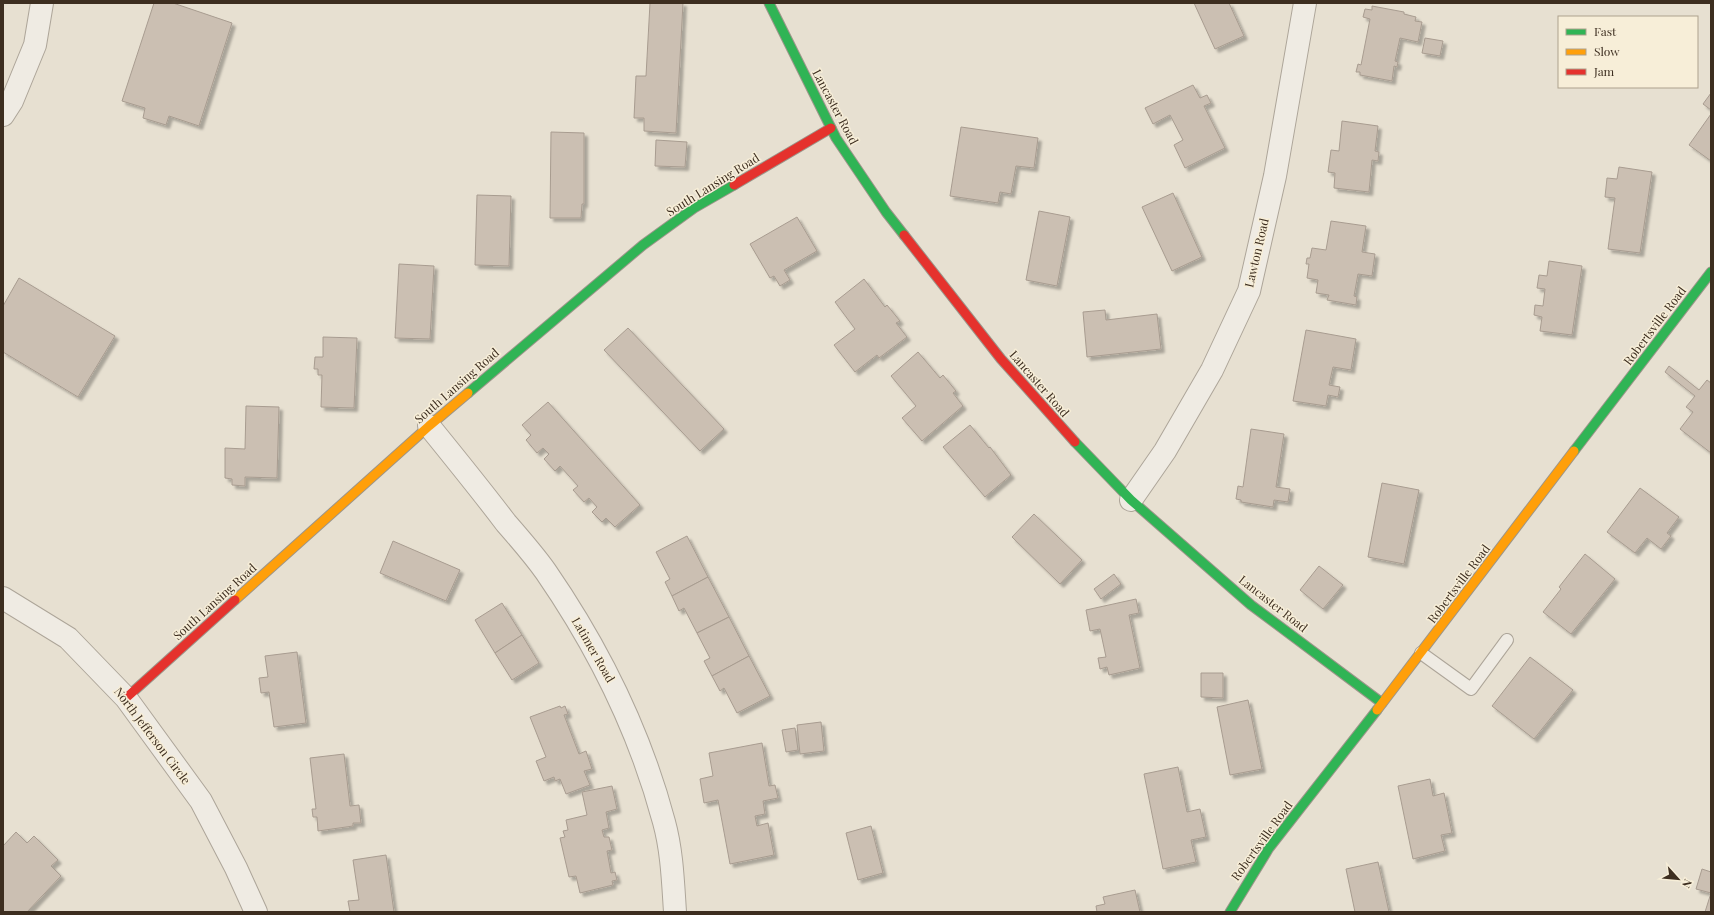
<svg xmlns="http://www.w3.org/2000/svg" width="1714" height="915" font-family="'Playfair Display',serif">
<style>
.building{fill:#cbbfb2;stroke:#a89c90;filter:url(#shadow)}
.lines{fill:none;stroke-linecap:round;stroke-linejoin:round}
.lane-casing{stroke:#ada599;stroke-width:14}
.street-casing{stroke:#ada599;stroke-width:24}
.fast-casing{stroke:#9c958a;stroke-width:11}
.slow-casing{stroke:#9c958a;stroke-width:11}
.jam-casing{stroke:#9c958a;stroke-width:11}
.lane{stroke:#efebe3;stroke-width:12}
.street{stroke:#efebe3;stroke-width:22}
.fast{stroke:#30b455;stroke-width:9}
.slow{stroke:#ff9f0a;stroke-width:9}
.jam{stroke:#e5322d;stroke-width:9}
.labels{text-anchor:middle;stroke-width:3;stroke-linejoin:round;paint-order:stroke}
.street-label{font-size:12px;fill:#3d2e20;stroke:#f7eed8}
</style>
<defs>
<filter id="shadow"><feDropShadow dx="3.5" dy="3.5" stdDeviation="1" flood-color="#0004"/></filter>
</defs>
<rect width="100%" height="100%" fill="#e7e0d1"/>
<!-- building -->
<g class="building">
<polygon points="154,3 173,3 232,23 199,126 169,116 166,125 143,118 145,108 122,101"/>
<polygon points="650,3 683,3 676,133 644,131 644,118 634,118 636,76 646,76"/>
<polygon points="1194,3 1229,3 1244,36 1215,49"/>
<polygon points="1372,6 1404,12 1404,14 1416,17 1415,21 1422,22 1418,42 1400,38 1395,61 1398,62 1397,67 1394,66 1392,81 1360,75 1360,72 1356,72 1358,64 1361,65 1370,19 1363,17 1365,9 1372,10"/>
<polygon points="1425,38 1443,41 1440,56 1422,53"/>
<polygon points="1193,85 1200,98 1207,95 1211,103 1204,106 1225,148 1185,168 1174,145 1183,140 1170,115 1153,124 1145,108"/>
<polygon points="1711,93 1711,110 1703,104"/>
<polygon points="1711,114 1711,161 1689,145"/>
<polygon points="1342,121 1378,126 1375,151 1379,152 1378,161 1372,160 1369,192 1334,188 1335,173 1328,172 1331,150 1339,151"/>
<polygon points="961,127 1038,138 1034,168 1016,166 1011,194 1000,192 998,203 950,196"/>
<polygon points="551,132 584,133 584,204 582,204 581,218 550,218"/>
<polygon points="656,140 687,142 685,167 655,166"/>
<polygon points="1619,167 1652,172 1640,253 1608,249 1615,198 1605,197 1607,178 1617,179"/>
<polygon points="1173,193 1202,257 1172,271 1142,207"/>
<polygon points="477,195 511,196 509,266 475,265"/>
<polygon points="1039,211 1070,217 1057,286 1026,280"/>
<polygon points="797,217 817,251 784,270 790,280 780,286 774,276 770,278 750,244"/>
<polygon points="1331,221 1366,226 1362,252 1375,254 1372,276 1358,274 1354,296 1357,297 1356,305 1327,300 1329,295 1316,293 1318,280 1307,278 1309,264 1306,264 1307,258 1310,258 1312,248 1326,250"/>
<polygon points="1549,261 1582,266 1572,335 1540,331 1542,317 1534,315 1535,305 1543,306 1545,289 1537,288 1539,275 1547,276"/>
<polygon points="399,264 434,266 430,339 395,338"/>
<polygon points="19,278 115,336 78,397 3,352 3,306"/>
<polygon points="864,279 885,307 887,305 900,321 896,323 907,337 879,358 877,355 855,372 834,345 855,329 835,302"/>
<polygon points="1105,310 1106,320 1157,314 1161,349 1087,357 1083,312"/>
<polygon points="628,328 724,429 700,451 604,350"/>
<polygon points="1306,330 1356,339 1351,370 1333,367 1329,385 1340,387 1338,397 1328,395 1326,406 1293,401"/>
<polygon points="323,337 357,338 354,408 321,407 322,375 318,375 318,369 314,369 315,357 323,357"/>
<polygon points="918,352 940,378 943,375 956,391 953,393 963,406 922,441 902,418 916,406 891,376"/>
<polygon points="1669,366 1699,390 1707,380 1711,383 1711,453 1680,429 1693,412 1686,407 1695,396 1665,372"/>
<polygon points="548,402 640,505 615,527 606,518 602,522 592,512 597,507 589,498 584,502 573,490 578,486 560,466 555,471 544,459 549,454 543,448 537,453 526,440 531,435 522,425"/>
<polygon points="246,406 279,407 277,478 245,477 245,486 232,485 232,479 225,478 225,448 245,449"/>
<polygon points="970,425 989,448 990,447 1011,475 985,497 943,447"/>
<polygon points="1251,429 1284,434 1276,487 1290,489 1288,502 1274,500 1273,507 1241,502 1241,500 1236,499 1238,486 1243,487"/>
<polygon points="1382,483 1419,490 1404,564 1368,557"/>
<polygon points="1640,488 1679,517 1667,533 1671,536 1661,549 1647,538 1635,553 1607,532"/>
<polygon points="1034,514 1082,560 1060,584 1012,537"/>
<polygon points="687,536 708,577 672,596 665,582 670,579 656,552"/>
<polygon points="393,541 460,570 446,601 380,573"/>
<polygon points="1585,554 1615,579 1571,634 1543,612 1561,589 1559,587"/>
<polygon points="1319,566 1343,585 1323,609 1300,590"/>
<polygon points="1114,574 1121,584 1101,599 1094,589"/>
<polygon points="708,577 729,617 697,633 684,608 679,611 672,596"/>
<polygon points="1136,599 1139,613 1129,615 1140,668 1109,675 1107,667 1100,669 1098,658 1106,657 1100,629 1090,631 1086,610"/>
<polygon points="502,603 522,635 495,653 475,620"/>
<polygon points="729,617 749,656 712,676 704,661 710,658 697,633"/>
<polygon points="522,635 539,663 512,680 495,653"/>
<polygon points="297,652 306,723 274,727 269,692 261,693 259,678 268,677 265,656"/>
<polygon points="749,656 770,696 737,713 724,688 720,691 712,676"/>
<polygon points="1530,657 1573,690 1534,739 1492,706"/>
<polygon points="1201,673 1223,673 1223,698 1201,697"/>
<polygon points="1248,700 1262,769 1230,775 1217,707"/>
<polygon points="560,706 561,708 565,706 568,714 564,715 579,754 586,751 592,769 584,771 590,785 566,794 560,779 555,781 554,777 544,781 536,761 546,757 530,717"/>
<polygon points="821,722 824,751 800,754 797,725"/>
<polygon points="795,728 798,750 786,752 782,730"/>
<polygon points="762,743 769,786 775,785 778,798 763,801 765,814 755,816 757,826 768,823 774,855 730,864 718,800 704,803 700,779 713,776 709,753"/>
<polygon points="344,754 350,806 359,805 361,823 353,823 353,826 318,831 317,817 313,817 312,809 316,809 310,758"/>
<polygon points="1178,767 1187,812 1200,809 1206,837 1191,840 1196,862 1163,869 1144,774"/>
<polygon points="1430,779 1433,796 1444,793 1452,833 1441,835 1445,851 1413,859 1398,786"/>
<polygon points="612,786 617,809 606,812 609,828 602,830 604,837 609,837 612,850 607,851 611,873 615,872 617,880 612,881 613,885 580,893 576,876 569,877 560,838 565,837 563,831 568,830 566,820 587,815 582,792"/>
<polygon points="871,826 883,873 858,880 846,833"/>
<polygon points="16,832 27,843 34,836 58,860 51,866 61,876 27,912 3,912 3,846"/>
<polygon points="386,855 394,912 350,912 348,901 359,900 353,860"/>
<polygon points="1378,862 1389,912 1355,912 1346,869"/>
<polygon points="1702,869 1711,872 1711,893 1696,889"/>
<polygon points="1135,890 1140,912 1097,912 1096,906 1105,904 1103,897"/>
<polygon points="1711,893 1711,912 1705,912"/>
</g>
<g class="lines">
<!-- lane casing -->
<g class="lane-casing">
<polyline id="lane" points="1421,653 1471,689 1507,640"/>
</g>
<!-- street casing -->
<g class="street-casing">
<g id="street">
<polyline points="3,115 12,101 35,45 42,3"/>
<path d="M429 426C455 458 481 490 506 523 520 539 534 555 546 572 599 649 640 732 664 822 672 851 673 882 675 912"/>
<polyline points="1131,500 1165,451 1212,370 1249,291 1275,176 1305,3"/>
<polyline points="3,598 68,638 126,698 201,801 236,868 256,912"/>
</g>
</g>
<!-- fast casing -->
<g class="fast-casing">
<g id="fast">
<polyline points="769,3 836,138 886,212 904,235"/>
<polyline points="468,393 643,245 694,208 734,185"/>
<polyline points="1075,442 1131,500 1251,605 1382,703"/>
<polyline points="1574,451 1711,272"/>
<polyline points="1230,912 1269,848 1377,710"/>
</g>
</g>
<!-- slow casing -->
<g class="slow-casing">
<g id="slow">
<polyline points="235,600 429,426 468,393"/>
<polyline points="1377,710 1574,451"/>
</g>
</g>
<!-- jam casing -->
<g class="jam-casing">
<g id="jam">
<polyline points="734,185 831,128"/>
<polyline points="904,235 1001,359 1075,442"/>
<polyline points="126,698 235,600"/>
</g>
</g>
<!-- lane -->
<use href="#lane" class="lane"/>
<!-- street -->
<use href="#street" class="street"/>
<!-- fast -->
<use href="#fast" class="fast"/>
<!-- slow -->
<use href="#slow" class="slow"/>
<!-- jam -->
<use href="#jam" class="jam"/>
</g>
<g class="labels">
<!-- street labels -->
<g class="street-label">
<text transform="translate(835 107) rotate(62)" y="4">Lancaster Road</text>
<text transform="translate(713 185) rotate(-32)" y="4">South Lansing Road</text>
<text transform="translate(1257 253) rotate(-77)" y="4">Lawton Road</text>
<text transform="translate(1655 326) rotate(-53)" y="4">Robertsville Road</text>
<text transform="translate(1039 384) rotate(49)" y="4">Lancaster Road</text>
<text transform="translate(457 386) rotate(-41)" y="4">South Lansing Road</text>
<text transform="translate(1459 584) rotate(-53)" y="4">Robertsville Road</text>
<text transform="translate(215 602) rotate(-42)" y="4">South Lansing Road</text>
<text transform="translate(1273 604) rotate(38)" y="4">Lancaster Road</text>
<text transform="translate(593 650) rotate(60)" y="4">Latimer Road</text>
<text transform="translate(152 736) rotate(53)" y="4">North Jefferson Circle</text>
<text transform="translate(1262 841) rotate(-54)" y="4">Robertsville Road</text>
</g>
</g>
<!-- border -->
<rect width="1714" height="915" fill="none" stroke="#3d2e20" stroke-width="8"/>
<!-- legend -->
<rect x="1558" y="16" width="140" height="72" fill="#f7eed8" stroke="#ada18e"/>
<rect x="1566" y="29" width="20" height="6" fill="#30b455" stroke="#ada18e"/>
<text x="1594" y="36" font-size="12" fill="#3d2e20">Fast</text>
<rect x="1566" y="49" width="20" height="6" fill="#ff9f0a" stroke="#ada18e"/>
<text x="1594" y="56" font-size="12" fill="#3d2e20">Slow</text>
<rect x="1566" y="69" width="20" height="6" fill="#e5322d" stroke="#ada18e"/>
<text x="1594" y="76" font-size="12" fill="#3d2e20">Jam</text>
<!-- north arrow -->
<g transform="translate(1678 879) rotate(117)" stroke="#f7eed8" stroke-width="3" paint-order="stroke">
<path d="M0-3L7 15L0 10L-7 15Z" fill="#3d2e20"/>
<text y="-6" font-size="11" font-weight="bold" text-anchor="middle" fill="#3d2e20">N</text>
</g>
</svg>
